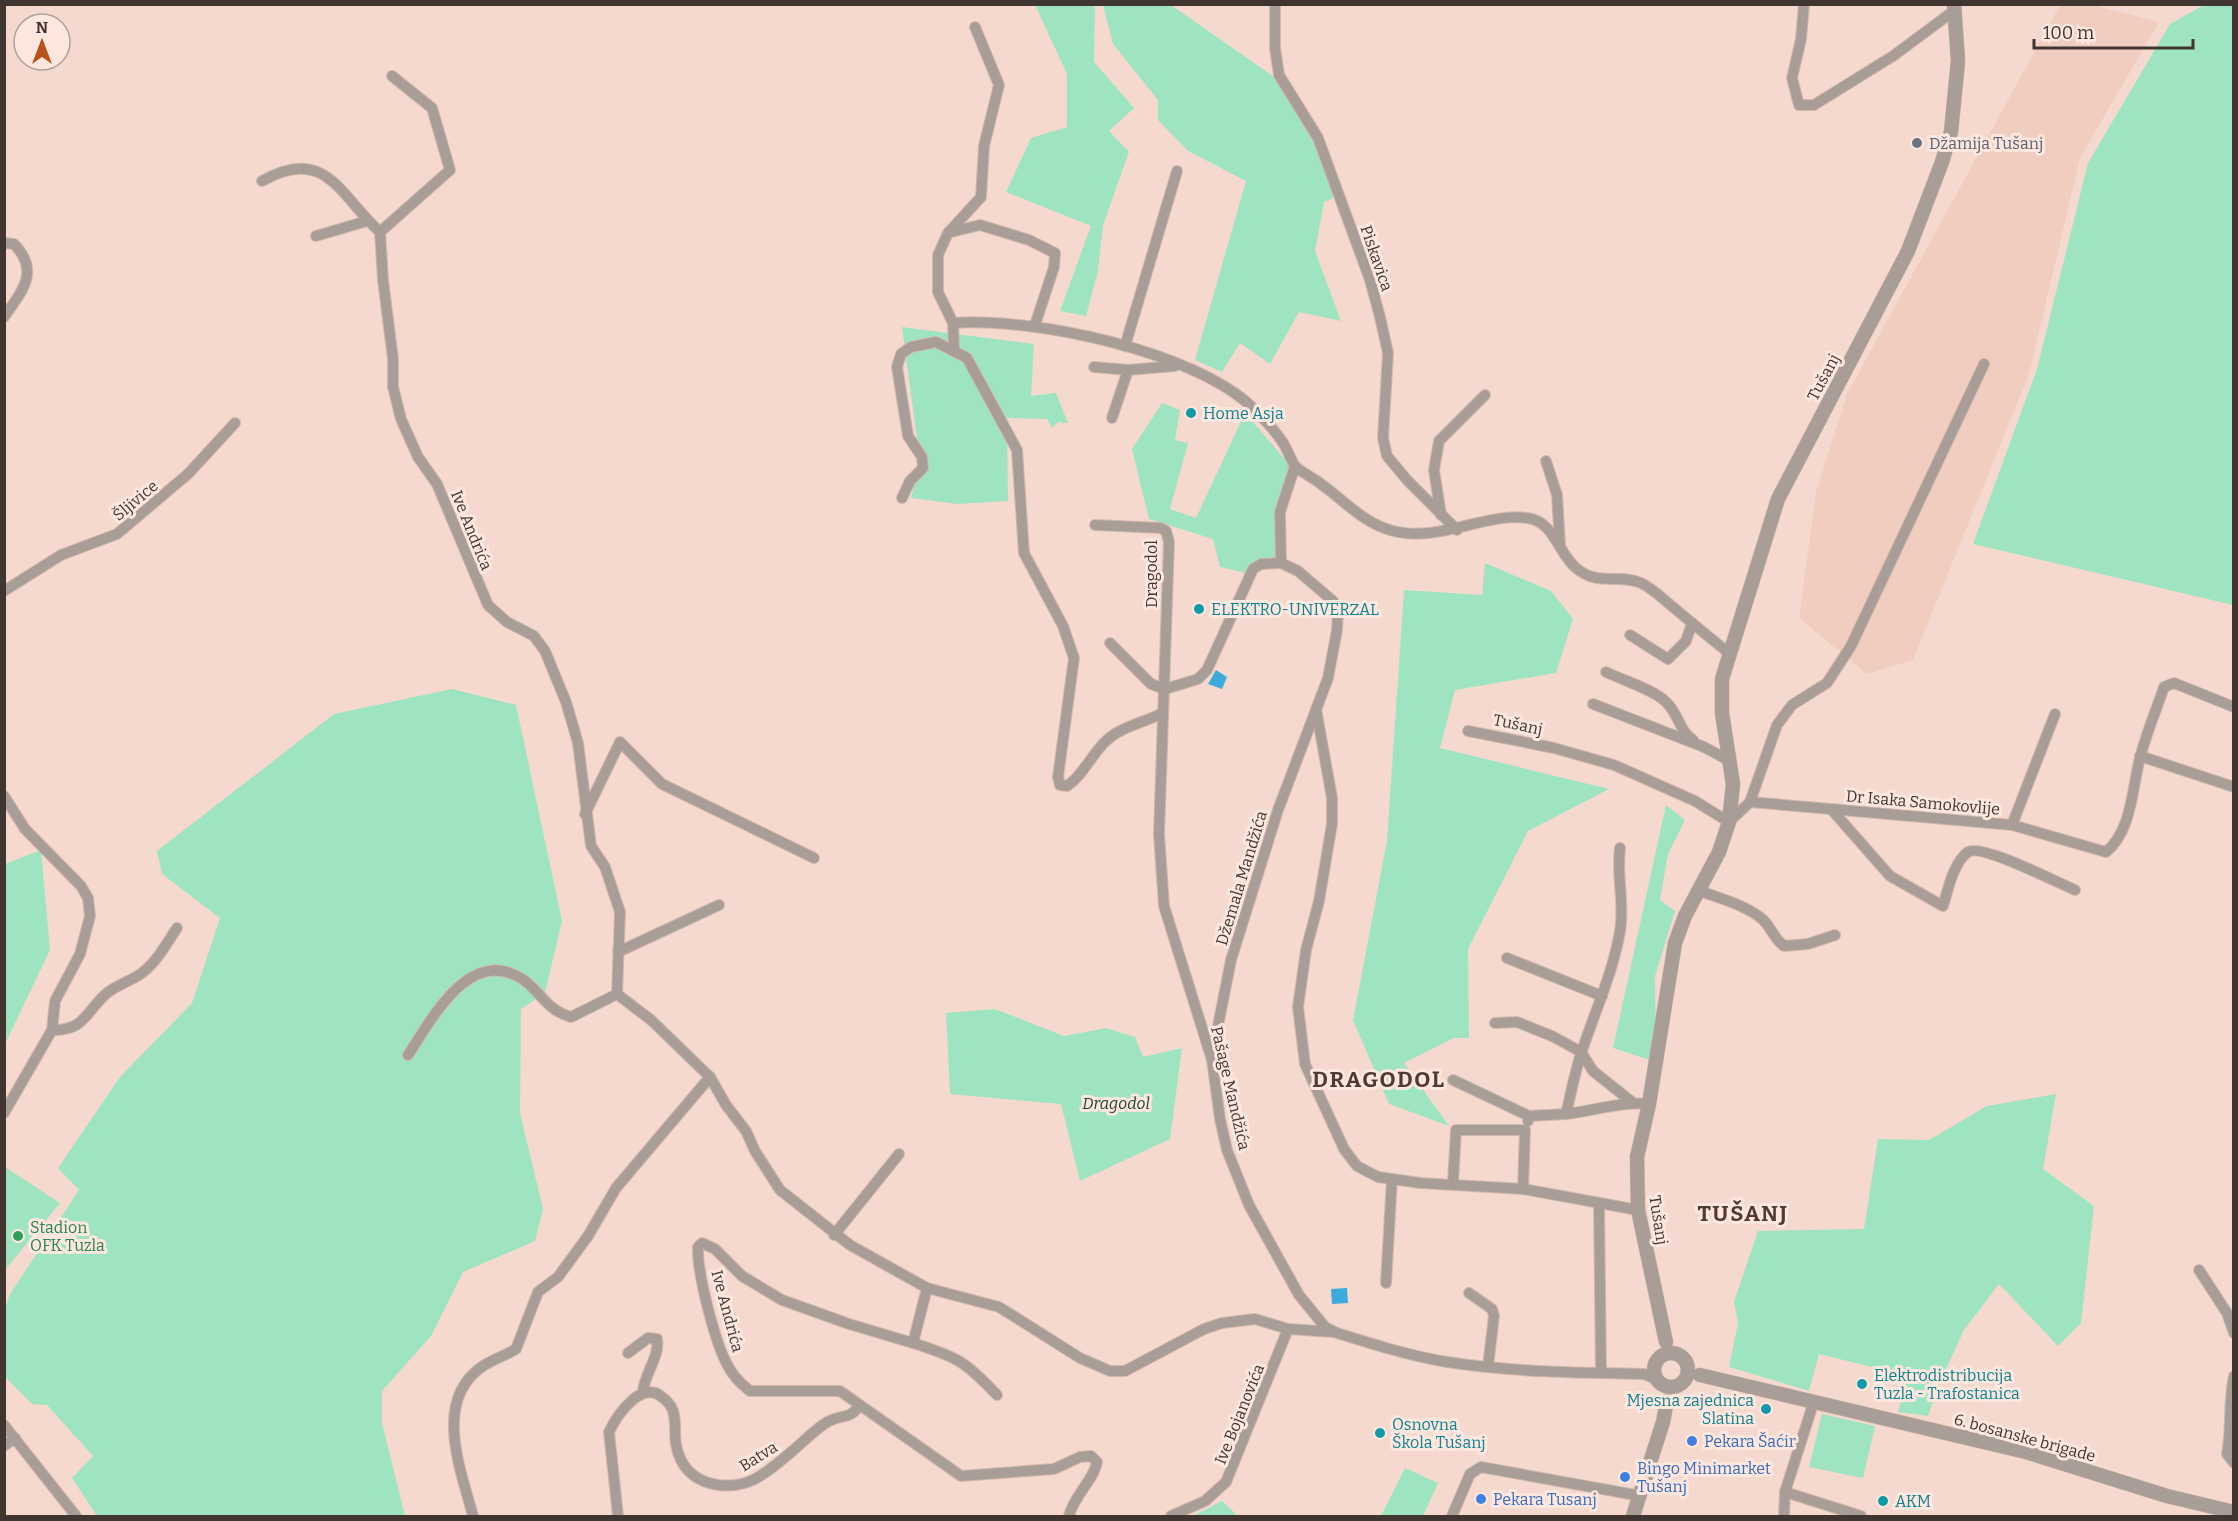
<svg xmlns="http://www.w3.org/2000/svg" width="2238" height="1521" font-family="Bitter,serif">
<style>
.built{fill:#f1cdc0}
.green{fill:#9fe4c0}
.water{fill:#3cabdc}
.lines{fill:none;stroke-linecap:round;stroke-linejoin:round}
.minor-casing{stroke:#d1b8af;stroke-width:12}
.tertiary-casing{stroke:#d1b8af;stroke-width:15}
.minor{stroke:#a99e97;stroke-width:10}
.tertiary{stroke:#a99e97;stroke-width:14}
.worship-dot{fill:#6b7280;stroke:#fee7df;stroke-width:2}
.culture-dot{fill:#0f9aa8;stroke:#fee7df;stroke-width:2}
.leisure-dot{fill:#2e9e5b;stroke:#fee7df;stroke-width:2}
.shop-dot{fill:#3f7fe0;stroke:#fee7df;stroke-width:2}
.labels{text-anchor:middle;stroke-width:6;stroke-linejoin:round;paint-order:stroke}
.worship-label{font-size:16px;fill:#5b616d;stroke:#fee7df;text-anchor:start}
.street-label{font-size:16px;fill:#403531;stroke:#fee7df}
.culture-label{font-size:16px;fill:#0d838f;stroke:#fee7df;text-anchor:start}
.park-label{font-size:16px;font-style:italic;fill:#1c4833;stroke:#fee7df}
.leisure-label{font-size:16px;fill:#27864d;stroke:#fee7df;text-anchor:start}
.shop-label{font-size:16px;fill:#366cbe;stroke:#fee7df;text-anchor:start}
.district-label{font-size:22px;font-weight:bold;letter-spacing:1.5px;fill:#503a31;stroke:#fee7df}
</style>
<rect width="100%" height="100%" fill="#f5d9ce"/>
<!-- built -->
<polygon class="built" points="2060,5 2093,5 2159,22 2080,158 2029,374 1913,660 1867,674 1799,618 1816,492 1847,394"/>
<!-- green -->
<g class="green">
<polygon points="1035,5 1095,5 1094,62 1134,108 1109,131 1129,152 1103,225 1098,271 1086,316 1060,311 1091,226 1006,192 1031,138 1067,127 1067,74"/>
<polygon points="1103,5 1171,5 1297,93 1343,194 1324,202 1315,251 1341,321 1299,312 1270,364 1240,343 1222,372 1195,360 1246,181 1188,151 1158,120 1158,100 1113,44"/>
<polygon points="2204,5 2234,5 2233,605 1973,544 2037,369 2088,163 2170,24"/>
<polygon points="902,327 1034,344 1031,396 1056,393 1068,423 1058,422 1052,428 1047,419 1007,418 1008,501 957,504 911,498 920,461"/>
<polygon points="1162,403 1180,410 1175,440 1188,443 1170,509 1196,518 1245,413 1294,470 1280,512 1284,554 1246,573 1220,567 1213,539 1149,519 1132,449"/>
<polygon points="1485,563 1551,591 1573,619 1556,673 1455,690 1440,748 1609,789 1528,831 1468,949 1469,1038 1454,1038 1404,1063 1449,1126 1389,1104 1353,1020 1387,841 1404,590 1482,595"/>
<polygon points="452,689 516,705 562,921 545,993 521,1009 520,1113 543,1209 535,1241 463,1272 431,1336 382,1391 382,1423 405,1516 97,1516 72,1478 93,1456 47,1405 32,1404 5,1377 5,1309 10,1294 79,1190 58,1168 120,1077 192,1003 220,918 162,874 157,851 334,714"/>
<polygon points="1666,805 1685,820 1668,854 1660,900 1675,911 1655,976 1656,1062 1613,1048"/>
<polygon points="41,850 50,950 5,1044 5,864"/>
<polygon points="995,1009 1064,1036 1106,1028 1135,1037 1143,1057 1182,1048 1170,1139 1080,1181 1061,1104 950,1094 946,1013"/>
<polygon points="2056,1094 2043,1169 2094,1206 2081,1323 2058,1346 1999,1284 1964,1330 1939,1384 1928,1416 1898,1412 1908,1376 1819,1354 1809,1391 1729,1367 1738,1323 1734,1302 1758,1231 1864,1229 1878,1139 1929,1140 1987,1106"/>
<polygon points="5,1167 60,1203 5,1270"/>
<polygon points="1822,1414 1875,1426 1863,1478 1809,1467"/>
<polygon points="1405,1468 1438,1483 1423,1516 1381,1516"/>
<polygon points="1222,1501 1238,1516 1193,1516"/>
</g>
<!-- water -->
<g class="water">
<polygon points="1216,670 1227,677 1222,689 1208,684"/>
<polygon points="1347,1288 1348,1303 1332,1304 1331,1289"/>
</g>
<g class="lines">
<!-- minor casing -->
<g class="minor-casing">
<g id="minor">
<polyline points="1275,4 1275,48 1279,75 1318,138 1370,280 1380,317 1388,353 1383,438 1387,456 1408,481 1457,530"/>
<polyline points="1804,4 1801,39 1792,78 1799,105 1814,105 1893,56 1955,10"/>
<path d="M262 181C326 145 339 195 380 232L383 280 393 359V387L401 419 418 457 437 484 488 605 507 622 534 636 545 651 566 702 578 743 591 846 605 867 620 912 617 994"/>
<polyline points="380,232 450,170 432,108 392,76"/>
<polyline points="951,232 980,225 1029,240 1055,253 1054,267 1035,325"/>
<polyline points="316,236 367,221"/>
<path d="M4 243 14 244C40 271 23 290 4 317"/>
<path d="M953 323C1033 317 1194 351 1253 408 1264 419 1277 432 1285 446 1288 452 1291 460 1295 466 1302 473 1314 478 1321 484 1342 499 1360 519 1384 528 1432 547 1482 512 1527 518 1554 521 1558 553 1576 568 1598 587 1619 573 1641 583 1652 588 1663 599 1673 607 1692 623 1710 638 1729 653"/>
<polyline points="1125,346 1177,171"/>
<polyline points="954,349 953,323 938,292 938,255 948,233 981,197 984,146 999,85 975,27"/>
<polyline points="1094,367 1128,370 1175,366"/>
<polyline points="1112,418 1128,370"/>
<polyline points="1546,461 1557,495 1560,545"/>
<path d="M902 498 910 481 923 468 922 457 908 436 897 367 901 354 911 347 936 342 967 358 1017 450 1024 553 1063 626 1074 658 1058 777 1060 785 1067 786C1083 776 1092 753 1107 740 1122 726 1144 723 1162 713"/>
<polyline points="1441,515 1434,470 1439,441 1485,395"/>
<path d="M1095 525 1161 528 1166 531 1169 542 1159 834 1164 906 1212 1060 1220 1119 1227 1150 1249 1205 1299 1295 1325 1327 1337 1333C1373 1344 1410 1356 1447 1362 1512 1372 1580 1373 1644 1374L1658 1380"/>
<polyline points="4,591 61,555 117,534 188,474 235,423"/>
<polyline points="1630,635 1668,659 1686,641 1692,623"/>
<polyline points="1110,643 1151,684 1165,689 1198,679 1207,670 1253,569 1261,564 1281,563"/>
<path d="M1606 672C1622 680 1655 690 1666 702 1679 714 1679 731 1693 740"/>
<polyline points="1593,704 1704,747 1730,761"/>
<polyline points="1316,709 1332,798 1332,824 1319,901 1306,950 1298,1007 1305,1064 1344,1149 1357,1166 1378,1177 1420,1183 1523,1189 1638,1210"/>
<path d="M1468 731 1554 748 1614 765 1695 801 1729 822 1750 802 1831 809 1890 876 1943 906C1948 890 1953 863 1968 852 1981 843 2058 883 2075 890"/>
<polyline points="2140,756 2234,787"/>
<polyline points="4,796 25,829 81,886 88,898 90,916 80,954 55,1001 52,1030 4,1113"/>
<polyline points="1750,802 1777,725 1792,705 1827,683 1851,646 1984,364"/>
<path d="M1831 809 2012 825 2106 852C2132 831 2132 788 2140 758 2146 734 2156 711 2164 687L2174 683 2234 707"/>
<polyline points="585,814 620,742 662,784 814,858"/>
<polyline points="2012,825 2055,714"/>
<path d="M1620 848C1616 876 1625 903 1620 931 1613 973 1595 1011 1582 1051 1575 1071 1571 1093 1566 1114 1593 1111 1623 1101 1649 1104"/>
<path d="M1700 891C1719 898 1745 905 1761 918 1772 927 1772 937 1784 946L1808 944 1835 935"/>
<polyline points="618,952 719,905"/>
<polyline points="1507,958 1602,996"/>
<polyline points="617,994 651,1020 710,1077 726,1105 746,1131 755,1151 780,1190 850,1245 927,1288 999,1307 1080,1358 1110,1371 1125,1371 1204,1329 1222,1323 1255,1319 1288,1329 1333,1332"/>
<polyline points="1495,1023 1517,1022 1554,1037 1581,1052 1593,1071 1632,1102"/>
<path d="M52 1030C85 1031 86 1011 107 993 117 985 128 982 139 975 156 964 166 944 177 928"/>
<path d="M408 1055C432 1019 471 942 525 981 543 995 547 1010 571 1017L617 994"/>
<polyline points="1212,1056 1231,960 1278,810 1328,678 1337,630 1338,611 1333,601 1298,571 1281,563 1280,512 1295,466"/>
<polyline points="1453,1080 1529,1116"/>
<polyline points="1528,1121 1529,1116 1566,1114"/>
<polyline points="1453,1183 1456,1130 1525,1130 1523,1189"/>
<polyline points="1599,1205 1601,1373"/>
<polyline points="834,1235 899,1154"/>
<polyline points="2199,1270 2227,1313 2234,1333"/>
<polyline points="1386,1283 1392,1179"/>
<path d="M927 1288 913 1343 849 1324 782 1300 742 1276 715 1249 702 1243 698 1247C697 1273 715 1343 728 1366 733 1376 741 1384 750 1391H840L961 1476 1054 1469 1080 1457 1091 1456 1097 1462C1094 1480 1074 1495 1069 1516"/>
<polyline points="1469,1293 1492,1309 1494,1316 1488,1366"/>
<path d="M913 1343C957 1357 965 1361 997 1395"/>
<path d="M628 1353 648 1338 657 1339C660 1357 644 1374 643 1392"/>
<path d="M2234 1376C2228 1402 2232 1428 2227 1454L2234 1463"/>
<polyline points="4,1425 76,1516"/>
<polyline points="4,1446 15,1438"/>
<polyline points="1785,1492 1861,1516"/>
<path d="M473 1516C461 1470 432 1400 483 1366 493 1359 505 1356 516 1349L538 1292 558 1277 588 1236 616 1188 710 1077"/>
<path d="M618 1516 609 1432C617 1415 642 1379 662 1397 666 1400 671 1405 673 1411 678 1426 671 1440 681 1460 694 1486 728 1491 753 1480 769 1472 784 1458 797 1447 807 1438 818 1427 829 1421 844 1414 849 1420 860 1405"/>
<polyline points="1171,1516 1205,1501 1226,1482 1288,1329"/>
<polyline points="1452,1516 1470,1474 1481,1467 1641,1496"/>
<polyline points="1784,1516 1785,1492 1814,1401"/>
</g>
</g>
<!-- tertiary casing -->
<g class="tertiary-casing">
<g id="tertiary">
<polyline points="1666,1342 1638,1210 1637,1157 1649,1104 1675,943 1685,916 1719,852 1729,822 1733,784 1722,713 1722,679 1778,499 1908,251 1942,162 1951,132 1958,61 1954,4"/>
<circle cx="1671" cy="1370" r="17"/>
<polyline points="1700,1375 2026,1452 2167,1496 2234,1512"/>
<polyline points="1633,1516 1663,1422 1667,1401"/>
</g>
</g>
<!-- minor -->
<use href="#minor" class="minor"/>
<!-- tertiary -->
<use href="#tertiary" class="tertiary"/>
</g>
<!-- markers -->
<circle class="worship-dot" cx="1917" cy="143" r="6"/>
<g class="culture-dot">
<circle cx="1191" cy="413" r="6"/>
<circle cx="1199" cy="609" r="6"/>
<circle cx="1862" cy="1384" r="6"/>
<circle cx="1766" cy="1409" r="6"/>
<circle cx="1380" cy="1433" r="6"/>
<circle cx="1883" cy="1501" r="6"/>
</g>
<circle class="leisure-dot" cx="18" cy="1236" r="6"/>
<g class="shop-dot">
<circle cx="1692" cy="1441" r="6"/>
<circle cx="1625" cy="1477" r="6"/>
<circle cx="1481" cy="1499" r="6"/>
</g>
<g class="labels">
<!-- worship labels -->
<g class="worship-label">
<text x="1929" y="149">Džamija Tušanj</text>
</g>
<!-- street labels -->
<g class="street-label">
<text transform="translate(1377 258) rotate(71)" y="6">Piskavica</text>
<text transform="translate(1823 377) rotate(-62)" y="6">Tušanj</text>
<text transform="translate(135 500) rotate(-40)" y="6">Šljivice</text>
<text transform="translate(472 530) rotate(68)" y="6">Ive Andrića</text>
<text transform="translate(1151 574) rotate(-90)" y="6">Dragodol</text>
<text transform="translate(1518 724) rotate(12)" y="6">Tušanj</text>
<text transform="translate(1923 802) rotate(5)" y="6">Dr Isaka Samokovlije</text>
<text transform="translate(1241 878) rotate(-73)" y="6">Džemala Mandžića</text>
<text transform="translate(1231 1088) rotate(77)" y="6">Pašage Mandžića</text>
<text transform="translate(1659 1220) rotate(81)" y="6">Tušanj</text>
<text transform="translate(728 1311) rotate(75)" y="6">Ive Andrića</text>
<text transform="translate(1239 1414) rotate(-68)" y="6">Ive Bojanovića</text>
<text transform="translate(2025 1437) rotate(15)" y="6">6. bosanske brigade</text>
<text transform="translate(758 1456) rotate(-32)" y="6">Batva</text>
</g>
<!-- culture labels -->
<g class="culture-label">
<text x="1203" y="419">Home Asja</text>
<text x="1211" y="615">ELEKTRO-UNIVERZAL</text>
<text x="1874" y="1381">Elektrodistribucija<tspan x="1874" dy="18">Tuzla - Trafostanica</tspan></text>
<text x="1754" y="1406" text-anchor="end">Mjesna zajednica<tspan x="1754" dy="18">Slatina</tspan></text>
<text x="1392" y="1430">Osnovna<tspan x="1392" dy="18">Škola Tušanj</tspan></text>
<text x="1895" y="1507">AKM</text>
</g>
<!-- park labels -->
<g class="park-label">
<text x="1116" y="1109">Dragodol</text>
</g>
<!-- leisure labels -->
<g class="leisure-label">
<text x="30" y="1233">Stadion<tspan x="30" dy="18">OFK Tuzla</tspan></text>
</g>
<!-- shop labels -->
<g class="shop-label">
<text x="1704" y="1447">Pekara Šaćir</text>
<text x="1637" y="1474">Bingo Minimarket<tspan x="1637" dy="18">Tušanj</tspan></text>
<text x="1493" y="1505">Pekara Tusanj</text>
</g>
<!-- district labels -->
<g class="district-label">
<text x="1379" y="1087">DRAGODOL</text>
<text x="1743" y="1221">TUŠANJ</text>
</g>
</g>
<!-- border -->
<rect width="2238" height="1521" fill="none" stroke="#403531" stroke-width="12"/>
<!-- north arrow -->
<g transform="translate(42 42)"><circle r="28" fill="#fee7df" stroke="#b2a099" stroke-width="1.5"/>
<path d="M0-4.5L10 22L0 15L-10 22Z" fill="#b6531a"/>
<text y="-9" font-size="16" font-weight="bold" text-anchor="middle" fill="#403531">N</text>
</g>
<!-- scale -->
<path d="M2034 39v9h159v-9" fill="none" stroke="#403531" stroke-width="3"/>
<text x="2043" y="39" font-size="18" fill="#403531" stroke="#fee7df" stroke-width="4.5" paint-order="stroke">100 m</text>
</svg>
